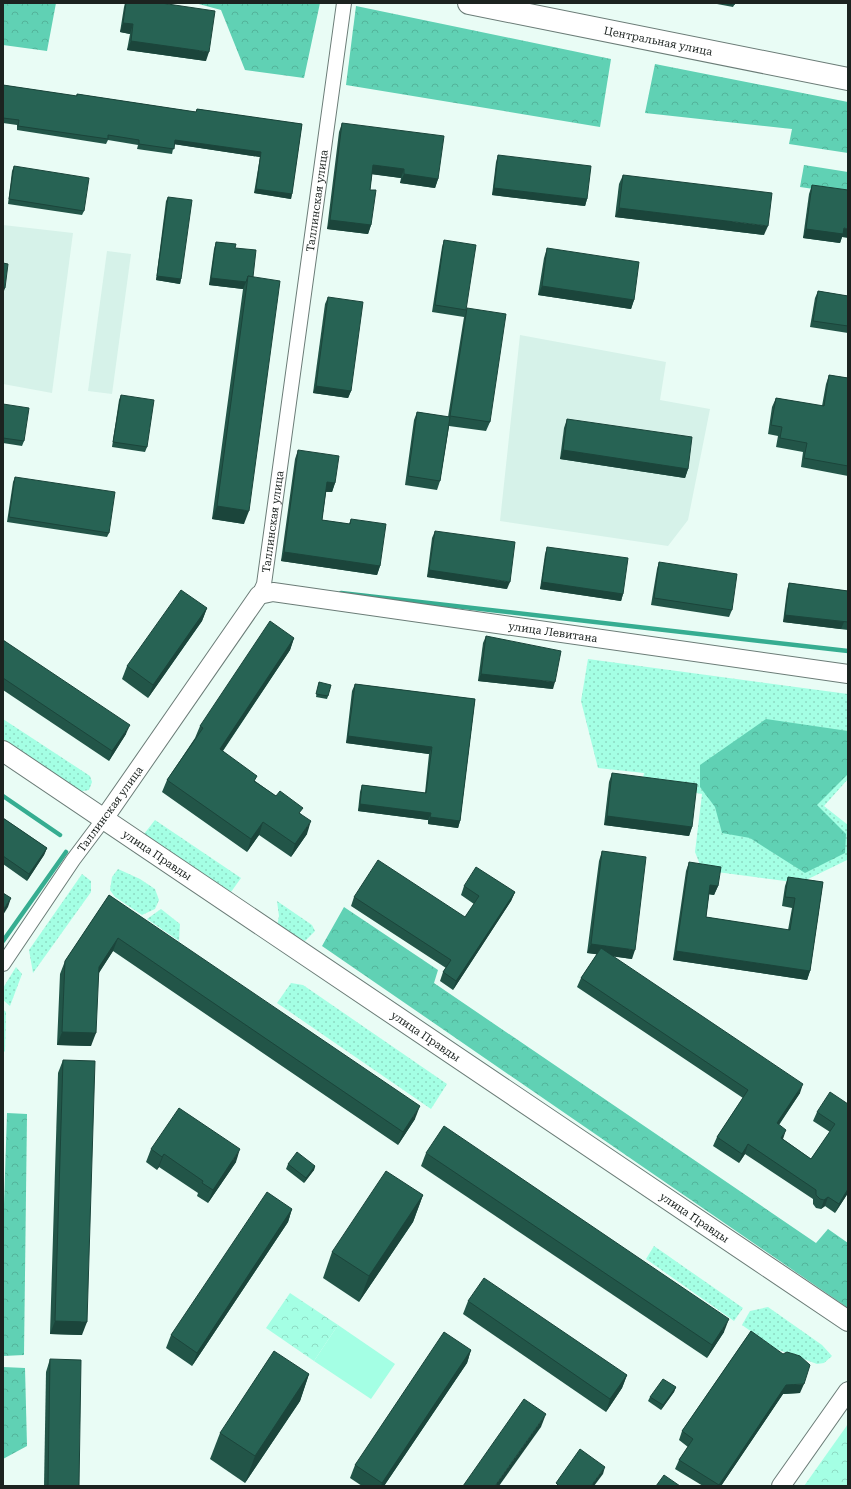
<svg xmlns="http://www.w3.org/2000/svg" width="851" height="1489" font-family="'Roboto Serif',serif">
<style>
.built{fill:#d6f2e9}
.grass{fill:url(#grass-dots)}
.forest{fill:url(#forest-crowns)}
.park{fill:url(#park-crowns)}
.pitch{fill:#a4ffe4}
.lines{fill:none;stroke-linecap:round;stroke-linejoin:round}
.stream{stroke:#36ad91;stroke-width:4.5}
.minor-casing{stroke:#6b7c77;stroke-width:16}
.tertiary-casing{stroke:#6b7c77;stroke-width:20}
.secondary-casing{stroke:#6b7c77;stroke-width:22}
.primary-casing{stroke:#6b7c77;stroke-width:24}
.minor{stroke:#fff;stroke-width:14}
.tertiary{stroke:#fff;stroke-width:18}
.secondary{stroke:#fff;stroke-width:20}
.primary{stroke:#fff;stroke-width:22}
.wall{fill:#225548}
.shaded-wall{fill:#1b453b}
.building{fill:#276354;stroke:#1b453b}
.labels{text-anchor:middle;stroke-width:4;stroke-linejoin:round;paint-order:stroke}
.street-label{font-size:11px;fill:#1c2320;stroke:#fff}
</style>
<defs>
<pattern id="grass-dots" width="8" height="8" patternUnits="userSpaceOnUse"><rect width="8" height="8" fill="#a4ffe4"/><path d="M2 2h.1M6 6h.1" fill="none" stroke="#8ddac3" stroke-width="1.8" stroke-linecap="round"/></pattern>
<pattern id="forest-crowns" width="20" height="18" patternUnits="userSpaceOnUse"><rect width="20" height="18" fill="#60d1b4"/><path d="M2 6a3 3 0 1 1 6 0M12 15a3 3 0 1 1 6 0" fill="none" stroke="#53b39a"/></pattern>
<pattern id="park-crowns" width="20" height="18" patternUnits="userSpaceOnUse"><rect width="20" height="18" fill="#a4ffe4"/><path d="M2 6a3 3 0 1 1 6 0M12 15a3 3 0 1 1 6 0" fill="none" stroke="#8ddac3"/></pattern>
</defs>
<rect width="100%" height="100%" fill="#e9fcf5"/>
<!-- built -->
<g class="built">
<polygon points="3,225 73,233 52,393 3,384"/>
<polygon points="107,251 131,254 112,394 88,391"/>
<polygon points="520,335 666,362 660,400 710,409 688,520 668,546 500,521"/>
</g>
<!-- grass -->
<g class="grass">
<polygon points="588,659 848,694 848,779 824,806 848,825 847,860 800,883 702,870 695,852 702,794 642,783 644,773 598,768 581,701"/>
<polygon points="3,719 90,776 92,782 89,790 78,792 3,739"/>
<polygon points="155,820 241,878 231,892 144,834"/>
<polygon points="118,869 140,879 155,889 159,900 155,909 142,915 115,897 110,890 112,877"/>
<polygon points="82,874 91,881 91,892 33,973 29,950"/>
<polygon points="277,901 312,925 315,931 305,941 277,926 279,916"/>
<polygon points="161,909 180,924 179,941 147,919"/>
<polygon points="16,967 22,974 10,1006 3,1000 3,988"/>
<polygon points="291,983 303,985 447,1084 431,1109 277,1003"/>
<polygon points="3,1009 6,1012 5,1051 3,1053"/>
<polygon points="654,1246 743,1308 734,1321 646,1259"/>
<polygon points="768,1307 822,1345 832,1356 824,1363 817,1364 776,1349 742,1325 750,1311"/>
</g>
<!-- forest -->
<g class="forest">
<polygon points="3,3 56,3 47,51 3,45"/>
<polygon points="195,3 320,3 304,78 245,70 221,10"/>
<polygon points="356,6 611,59 600,127 346,85"/>
<polygon points="655,64 848,102 848,153 789,144 792,129 645,113"/>
<polygon points="804,165 848,172 848,194 800,187"/>
<polygon points="766,719 848,731 848,774 817,805 846,834 845,853 805,873 750,838 722,833 715,807 700,787 700,765"/>
<polygon points="344,907 438,970 434,983 816,1243 828,1229 848,1243 848,1308 322,946"/>
<polygon points="7,1113 27,1114 24,1355 3,1356 3,1235"/>
<polygon points="3,1367 25,1368 27,1446 3,1459"/>
</g>
<!-- park -->
<g class="park">
<polygon points="290,1293 338,1325 314,1361 266,1328"/>
<polygon points="848,1424 848,1486 804,1486"/>
</g>
<!-- pitch -->
<polygon class="pitch" points="338,1325 395,1364 371,1399 314,1361"/>
<g class="lines">
<!-- stream -->
<g class="stream">
<polyline points="341,593 848,651"/>
<polyline points="3,796 60,835"/>
<polyline points="3,941 66,852"/>
</g>
<!-- minor casing -->
<g class="minor-casing">
<g id="minor">
<path id="s1" d="M259 595 264 584 344 3"/>
<polyline points="3,964 73,860 103,820"/>
</g>
</g>
<!-- tertiary casing -->
<g class="tertiary-casing">
<g id="tertiary">
<path id="s2" d="M103 820 259 595 273 592 848 674"/>
<polyline points="781,1486 848,1391"/>
</g>
</g>
<!-- secondary casing -->
<g class="secondary-casing">
<g id="secondary">
<path id="s3" d="M3 751 848 1321"/>
</g>
</g>
<!-- primary casing -->
<g class="primary-casing">
<g id="primary">
<path id="s4" d="M469 3 848 79"/>
</g>
</g>
<!-- minor -->
<use href="#minor" class="minor"/>
<!-- tertiary -->
<use href="#tertiary" class="tertiary"/>
<!-- secondary -->
<use href="#secondary" class="secondary"/>
<!-- primary -->
<use href="#primary" class="primary"/>
</g>
<!-- wall -->
<g class="wall">
<polygon points="125,3 161,3 206,61 127,50 130,34 120,32 124,7"/>
<polygon points="717,3 735,3 733,7 717,4"/>
<polygon points="3,85 76,96 77,94 196,112 197,109 302,124 291,199 254,193 260,157 174,144 172,154 137,149 138,145 108,140 106,144 17,130 17,125 3,123"/>
<polygon points="342,123 438,179 435,188 400,183 401,178 372,174 370,190 371,225 368,234 327,229 339,132"/>
<polygon points="498,155 587,199 585,206 492,195 496,162"/>
<polygon points="14,166 84,211 82,215 8,204 12,171"/>
<polygon points="623,175 764,235 615,217 619,184"/>
<polygon points="812,185 842,237 840,243 803,238 809,194"/>
<polygon points="168,197 181,279 180,284 156,280 166,201"/>
<polygon points="444,240 466,310 467,308 490,422 486,431 449,426 440,481 437,490 405,485 414,420 417,412 448,417 464,317 432,312 442,247"/>
<polygon points="216,242 235,248 253,277 244,524 212,519 243,289 209,285 214,249"/>
<polygon points="547,248 634,300 631,309 538,295 544,258"/>
<polygon points="818,291 848,296 848,333 810,327 815,298"/>
<polygon points="328,297 351,391 348,398 313,393 325,304"/>
<polygon points="829,375 848,378 848,476 801,467 803,452 776,447 778,436 768,434 772,407 776,398 822,406 826,384"/>
<polygon points="121,395 147,447 145,452 112,447 119,400"/>
<polygon points="3,404 24,441 22,446 3,443"/>
<polygon points="567,419 688,469 685,478 560,459 564,428"/>
<polygon points="298,450 335,483 332,492 326,492 322,520 349,524 351,519 380,566 377,575 281,561 295,459"/>
<polygon points="15,477 109,533 107,537 7,522 13,482"/>
<polygon points="435,531 507,589 427,577 432,538"/>
<polygon points="547,547 623,594 621,601 540,589 545,554"/>
<polygon points="659,562 732,610 729,617 651,605 657,569"/>
<polygon points="789,583 848,591 848,630 783,622 787,590"/>
<polygon points="207,608 202,621 148,698 122,679 127,666"/>
<polygon points="486,636 553,689 478,681 483,643"/>
<polygon points="294,638 290,650 223,751 255,781 301,814 307,834 291,857 259,835 247,852 162,792 167,780 195,738 200,726"/>
<polygon points="3,640 126,734 109,761 3,690"/>
<polygon points="319,682 328,696 327,699 316,697"/>
<polygon points="355,684 475,699 460,821 458,828 428,824 428,820 358,811 360,792 362,785 425,793 429,754 346,743 352,691"/>
<polygon points="612,773 692,827 689,836 604,825 609,782"/>
<polygon points="3,818 47,848 44,855 27,881 3,864"/>
<polygon points="602,851 632,959 612,956 800,1093 779,1125 783,1139 811,1159 830,1132 813,1121 817,1112 848,1104 848,1193 835,1213 825,1206 821,1209 816,1208 813,1204 813,1199 745,1154 739,1163 713,1146 717,1137 743,1098 577,987 581,978 597,954 587,953 599,861"/>
<polygon points="689,862 718,886 714,895 709,894 706,917 788,930 792,908 782,906 785,886 788,877 823,882 810,971 807,980 673,960 686,871"/>
<polygon points="464,886 515,892 511,901 453,990 440,981 443,972 446,968 351,906 354,897 465,917 474,904 461,895"/>
<polygon points="109,895 415,1119 398,1145 113,951 99,973 91,1046 57,1045 60,974 65,961"/>
<polygon points="63,1060 82,1335 50,1334 58,1073"/>
<polygon points="151,1149 236,1162 208,1203 197,1196 198,1193 159,1167 157,1170 146,1162"/>
<polygon points="426,1153 724,1332 707,1358 421,1166"/>
<polygon points="288,1164 315,1166 314,1170 304,1183 286,1169"/>
<polygon points="423,1195 413,1222 359,1302 323,1278 332,1252"/>
<polygon points="292,1209 288,1222 192,1366 166,1348 171,1335"/>
<polygon points="468,1301 627,1375 622,1388 606,1412 463,1314"/>
<polygon points="751,1331 800,1393 783,1394 721,1486 703,1486 675,1469 679,1460 688,1447 679,1440 682,1431"/>
<polygon points="471,1350 467,1363 384,1486 362,1486 350,1478 355,1465"/>
<polygon points="50,1359 79,1486 44,1486 46,1372"/>
<polygon points="309,1374 300,1401 245,1483 210,1459 220,1433"/>
<polygon points="676,1387 674,1392 661,1410 648,1401 650,1397"/>
</g>
<!-- shaded-wall -->
<g class="shaded-wall">
<polygon points="123,23 133,24 130,34 120,32"/>
<polygon points="131,41 209,52 206,61 127,50"/>
<polygon points="175,140 261,152 260,157 173,144"/>
<polygon points="373,165 404,169 401,178 370,174"/>
<polygon points="404,174 438,179 435,188 400,183"/>
<polygon points="494,188 587,199 585,206 492,195"/>
<polygon points="256,189 292,194 291,199 254,193"/>
<polygon points="619,208 768,226 764,235 615,217"/>
<polygon points="330,220 371,225 368,234 327,229"/>
<polygon points="844,228 848,229 848,238 842,237 840,243 803,238 806,229"/>
<polygon points="157,276 181,279 180,284 156,280"/>
<polygon points="211,278 246,282 243,289 209,285"/>
<polygon points="542,286 634,300 631,309 538,295"/>
<polygon points="3,288 5,288 3,294"/>
<polygon points="316,386 351,391 348,398 313,393"/>
<polygon points="563,450 688,469 685,478 560,459"/>
<polygon points="327,482 335,483 332,492 324,491"/>
<polygon points="217,506 249,511 244,524 212,519"/>
<polygon points="284,552 380,566 377,575 281,561"/>
<polygon points="429,570 510,582 507,589 427,577"/>
<polygon points="542,582 623,594 621,601 540,589"/>
<polygon points="207,608 202,621 148,698 153,685"/>
<polygon points="785,615 844,622 841,629 783,622"/>
<polygon points="294,638 290,650 215,762 220,749"/>
<polygon points="481,674 555,682 553,689 478,681"/>
<polygon points="130,725 126,734 109,761 112,751"/>
<polygon points="348,736 432,747 429,754 346,743"/>
<polygon points="360,804 431,813 428,820 358,811"/>
<polygon points="607,816 692,827 689,836 604,825"/>
<polygon points="430,817 460,821 458,828 428,824"/>
<polygon points="311,821 307,834 291,857 295,844"/>
<polygon points="263,822 259,835 247,852 251,839"/>
<polygon points="47,848 44,855 27,881 29,874"/>
<polygon points="710,885 718,886 714,895 707,894"/>
<polygon points="515,892 511,901 453,990 456,981"/>
<polygon points="11,898 8,907 3,915 3,910"/>
<polygon points="118,938 113,951 94,980 99,967"/>
<polygon points="591,944 635,950 632,959 587,953"/>
<polygon points="676,951 810,971 807,980 673,960"/>
<polygon points="62,1032 96,1033 91,1046 57,1045"/>
<polygon points="803,1084 800,1093 773,1133 777,1123"/>
<polygon points="420,1106 415,1119 398,1145 403,1132"/>
<polygon points="786,1130 783,1139 777,1147 781,1138"/>
<polygon points="748,1144 745,1154 739,1163 742,1154"/>
<polygon points="240,1149 236,1162 208,1203 213,1190"/>
<polygon points="164,1154 159,1167 157,1170 162,1157"/>
<polygon points="315,1166 314,1170 304,1183 306,1178"/>
<polygon points="848,1189 848,1193 835,1213 839,1204"/>
<polygon points="423,1195 413,1222 359,1302 369,1276"/>
<polygon points="828,1197 825,1206 821,1209 824,1200"/>
<polygon points="292,1209 288,1222 192,1366 197,1353"/>
<polygon points="729,1319 724,1332 707,1358 712,1345"/>
<polygon points="55,1321 87,1322 82,1335 50,1334"/>
<polygon points="471,1350 467,1363 384,1486 381,1486 382,1483"/>
<polygon points="309,1374 300,1401 245,1483 255,1456"/>
<polygon points="627,1375 622,1388 606,1412 610,1399"/>
<polygon points="804,1384 800,1393 783,1394 721,1486 719,1486 786,1385"/>
<polygon points="676,1387 674,1392 661,1410 663,1405"/>
<polygon points="546,1414 541,1427 499,1486 495,1486"/>
<polygon points="605,1467 603,1474 594,1486 591,1486"/>
</g>
<!-- building -->
<g class="building">
<polygon points="126,3 161,3 215,11 209,52 131,41 133,24 123,23"/>
<polygon points="723,3 735,3 734,5"/>
<polygon points="3,85 77,96 77,94 196,112 197,109 302,124 292,194 256,189 261,152 175,140 174,149 139,144 139,140 108,135 108,139 18,126 19,120 3,118"/>
<polygon points="342,123 444,136 438,179 404,174 404,169 373,165 370,190 376,190 371,225 330,220"/>
<polygon points="498,155 591,166 587,199 494,188"/>
<polygon points="14,166 89,178 84,211 9,199"/>
<polygon points="623,175 772,193 768,226 619,208"/>
<polygon points="812,185 848,190 848,229 844,228 843,234 806,229"/>
<polygon points="168,197 192,200 181,279 157,276"/>
<polygon points="444,240 476,245 466,310 435,305"/>
<polygon points="216,242 236,244 235,248 256,250 253,277 248,276 246,282 211,278"/>
<polygon points="547,248 639,262 634,300 542,286"/>
<polygon points="3,263 8,264 5,288 3,288"/>
<polygon points="248,276 280,281 249,511 217,506"/>
<polygon points="818,291 848,296 848,326 813,321"/>
<polygon points="328,297 363,302 351,391 316,386"/>
<polygon points="467,308 506,314 490,422 450,416"/>
<polygon points="829,375 848,378 848,466 804,458 807,443 780,438 782,427 771,425 776,398 824,406"/>
<polygon points="121,395 154,400 147,447 113,442"/>
<polygon points="3,404 29,408 24,441 3,438"/>
<polygon points="417,412 450,417 440,481 408,476"/>
<polygon points="567,419 692,437 688,469 563,450"/>
<polygon points="298,450 339,456 335,483 327,482 322,520 350,524 351,519 386,524 380,566 284,552"/>
<polygon points="15,477 115,492 109,533 9,517"/>
<polygon points="435,531 515,542 510,582 429,570"/>
<polygon points="547,547 628,558 623,594 542,582"/>
<polygon points="659,562 737,574 732,610 654,598"/>
<polygon points="789,583 848,591 848,622 785,615"/>
<polygon points="181,590 207,608 153,685 127,666"/>
<polygon points="270,621 294,638 220,749 257,776 254,781 276,796 280,791 303,808 299,813 311,821 295,844 263,822 251,839 167,780 203,728 200,726"/>
<polygon points="486,636 561,651 555,682 481,674"/>
<polygon points="3,640 130,725 112,751 3,678"/>
<polygon points="319,682 331,685 328,696 316,694"/>
<polygon points="355,684 475,699 460,821 430,817 431,813 360,804 362,785 426,793 432,747 348,736"/>
<polygon points="612,773 697,784 692,827 607,816"/>
<polygon points="3,818 47,848 29,874 3,856"/>
<polygon points="602,851 646,857 635,950 591,944"/>
<polygon points="378,860 465,917 479,896 464,886 476,867 515,892 456,981 443,972 451,960 354,897"/>
<polygon points="689,862 721,867 718,886 710,885 706,917 790,930 795,898 785,897 788,877 823,882 810,971 676,951"/>
<polygon points="3,893 11,898 3,910"/>
<polygon points="109,895 420,1106 403,1132 118,938 99,967 96,1033 62,1032 65,961"/>
<polygon points="601,948 803,1084 777,1123 786,1130 781,1138 811,1159 835,1124 817,1112 830,1092 848,1104 848,1189 839,1204 828,1197 824,1200 820,1199 816,1195 816,1190 748,1144 742,1154 717,1137 748,1090 581,978"/>
<polygon points="63,1060 95,1061 87,1322 55,1321"/>
<polygon points="179,1108 240,1149 213,1190 202,1183 203,1181 164,1154 162,1157 151,1149"/>
<polygon points="444,1126 729,1319 712,1345 426,1153"/>
<polygon points="297,1152 315,1166 306,1178 288,1164"/>
<polygon points="386,1171 423,1195 369,1276 332,1252"/>
<polygon points="267,1192 292,1209 197,1353 171,1335"/>
<polygon points="484,1278 627,1375 610,1399 468,1301"/>
<polygon points="751,1331 783,1354 787,1352 800,1356 810,1365 804,1384 786,1385 719,1485 679,1460 693,1439 682,1431"/>
<polygon points="444,1332 471,1350 382,1483 355,1465"/>
<polygon points="274,1351 309,1374 255,1456 220,1433"/>
<polygon points="50,1359 81,1360 79,1486 48,1486"/>
<polygon points="663,1379 676,1387 663,1405 650,1397"/>
<polygon points="524,1399 546,1414 495,1486 463,1486"/>
<polygon points="580,1449 605,1467 591,1486 559,1486 556,1483"/>
<polygon points="664,1475 680,1486 656,1486"/>
</g>
<g class="labels">
<!-- street labels -->
<g class="street-label">
<text dy="4" stroke="none"><textPath href="#s4" startOffset="193">Центральная улица</textPath></text>
<text dy="4" stroke="none"><textPath href="#s1" startOffset="399">Таллинская улица</textPath></text>
<text dy="4" stroke="none"><textPath href="#s1" startOffset="75">Таллинская улица</textPath></text>
<text dy="4" stroke="none"><textPath href="#s2" startOffset="571">улица Левитана</textPath></text>
<text transform="translate(110 809) rotate(-54)" y="4">Таллинская улица</text>
<text dy="4" stroke="none"><textPath href="#s3" startOffset="186">улица Правды</textPath></text>
<text dy="4" stroke="none"><textPath href="#s3" startOffset="510">улица Правды</textPath></text>
<text dy="4" stroke="none"><textPath href="#s3" startOffset="834">улица Правды</textPath></text>
</g>
</g>
<!-- border -->
<rect width="851" height="1489" fill="none" stroke="#1c2320" stroke-width="8"/>
</svg>
